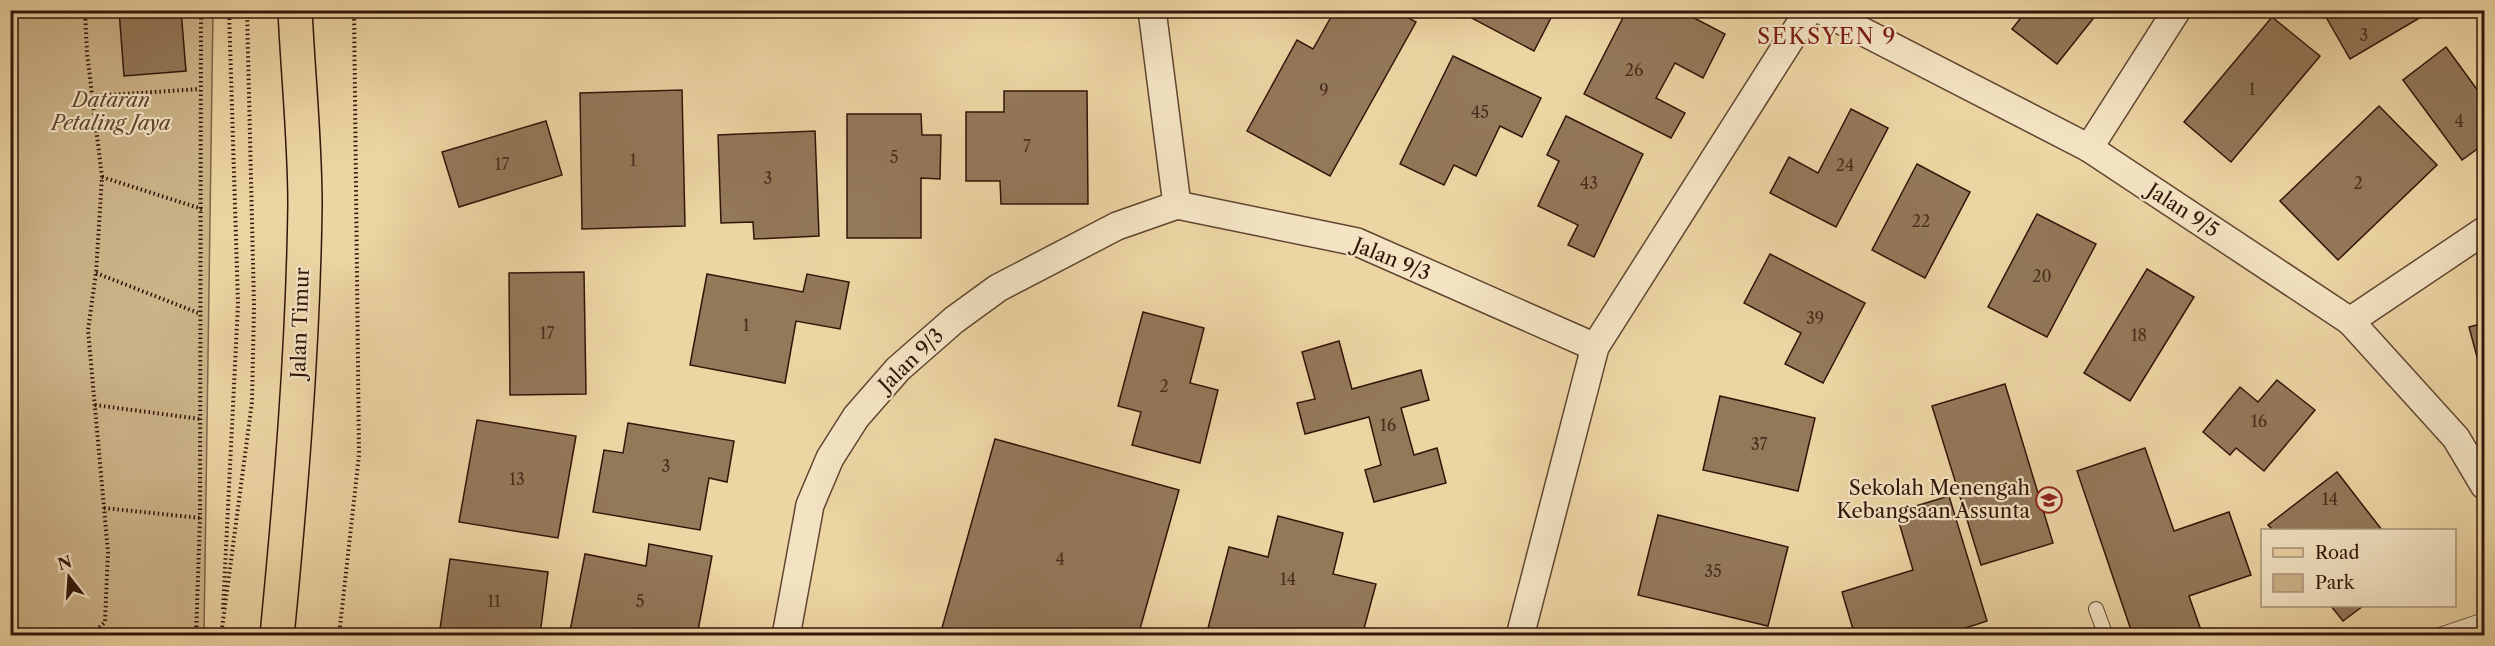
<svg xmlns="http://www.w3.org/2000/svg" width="2495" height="646" font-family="'Libre Caslon Text',serif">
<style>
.green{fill:#ccb489;stroke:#7f6449;stroke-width:1.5}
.building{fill:#937859;stroke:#321509;stroke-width:1.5}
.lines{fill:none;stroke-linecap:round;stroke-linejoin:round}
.lane-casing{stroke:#604530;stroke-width:16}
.street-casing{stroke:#604530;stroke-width:30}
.primary-casing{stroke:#321509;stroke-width:36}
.path{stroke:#321509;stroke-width:4;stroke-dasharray:1.5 3;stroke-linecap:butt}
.lane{stroke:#f3e3c3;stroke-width:14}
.street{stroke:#f3e3c3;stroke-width:27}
.primary{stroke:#ecd4a3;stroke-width:33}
.labels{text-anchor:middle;stroke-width:4.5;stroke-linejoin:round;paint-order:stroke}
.number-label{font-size:16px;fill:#4a2e1d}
.park-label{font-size:20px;font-style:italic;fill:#60452f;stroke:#f3e3c3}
.street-label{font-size:20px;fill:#321509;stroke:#f3e3c3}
.poi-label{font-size:20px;fill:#321509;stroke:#f3e3c3;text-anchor:end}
.quarter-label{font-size:22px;letter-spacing:1.5px;fill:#7a1f14;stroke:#f3e3c3}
</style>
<rect width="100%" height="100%" fill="#ecd4a3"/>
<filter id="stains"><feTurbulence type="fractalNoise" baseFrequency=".00333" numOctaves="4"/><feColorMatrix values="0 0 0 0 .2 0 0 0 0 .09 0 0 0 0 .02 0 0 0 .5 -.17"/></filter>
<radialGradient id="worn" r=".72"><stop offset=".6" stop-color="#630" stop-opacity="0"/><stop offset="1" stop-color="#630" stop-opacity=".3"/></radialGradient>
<!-- green -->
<polygon class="green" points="10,11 213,11 204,635 11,635"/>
<!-- building -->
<g class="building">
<polygon points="119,10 181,10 186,71 124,76"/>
<polygon points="1335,10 1395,10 1416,22 1330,176 1247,131 1297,40 1313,49"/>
<polygon points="1466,10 1555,10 1534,51 1464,14"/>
<polygon points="1627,10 1679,10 1725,34 1703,78 1675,63 1656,98 1685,113 1671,138 1584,94"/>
<polygon points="2027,10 2100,10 2057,64 2012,29"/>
<polygon points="2322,10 2433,10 2350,59"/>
<polygon points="2272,17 2320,56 2231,162 2184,122"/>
<polygon points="2446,47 2484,99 2484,144 2462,160 2403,80"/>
<polygon points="1453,56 1541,98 1522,137 1500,126 1476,176 1454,165 1444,185 1400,164"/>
<polygon points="682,90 685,226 582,229 580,93"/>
<polygon points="1004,91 1087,91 1088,204 1001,204 1000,181 966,181 966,112 1004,112"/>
<polygon points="2379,106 2437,165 2338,260 2280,201"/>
<polygon points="1851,109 1888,128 1836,227 1770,193 1789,157 1818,173"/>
<polygon points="847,114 921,114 922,135 941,135 940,179 921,178 921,238 847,238"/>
<polygon points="1566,116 1643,154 1594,257 1568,245 1578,225 1538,206 1559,161 1547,155"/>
<polygon points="546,121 562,175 459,207 442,152"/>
<polygon points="815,131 819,236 754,239 753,222 721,223 718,135"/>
<polygon points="1917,164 1970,192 1925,278 1872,250"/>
<polygon points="2037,214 2096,244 2047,337 1988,307"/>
<polygon points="1770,254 1865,303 1823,383 1785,364 1801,333 1744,303"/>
<polygon points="2147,269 2194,297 2130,401 2084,373"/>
<polygon points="584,272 586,394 510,395 509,273"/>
<polygon points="707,274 803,292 807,274 849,282 840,329 796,321 785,383 690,365"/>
<polygon points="1143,312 1204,328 1190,383 1218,390 1200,463 1132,445 1141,412 1118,406"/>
<polygon points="2484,323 2484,383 2469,327"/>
<polygon points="1339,341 1352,389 1421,370 1429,400 1401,408 1414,455 1437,448 1446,483 1374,502 1365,470 1381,465 1369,417 1305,434 1297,403 1315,399 1302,352"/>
<polygon points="2277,380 2315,410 2264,471 2236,448 2230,455 2203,432 2240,387 2258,402"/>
<polygon points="2005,384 2053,543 1981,565 1932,406"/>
<polygon points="1720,396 1815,418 1798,491 1703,470"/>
<polygon points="477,420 576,436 558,538 459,522"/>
<polygon points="628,423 734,441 727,482 709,478 700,530 593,512 604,450 623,453"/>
<polygon points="995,439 1179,490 1138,636 967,636 942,628"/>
<polygon points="2145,448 2174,531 2229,512 2251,575 2189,596 2203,636 2133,636 2077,471"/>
<polygon points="2337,472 2382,530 2273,530 2268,525"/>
<polygon points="1949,496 1987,621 1941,636 1855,636 1842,592 1913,570 1896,512"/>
<polygon points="1658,515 1788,547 1768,626 1638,595"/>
<polygon points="1278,516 1343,533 1333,574 1376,584 1362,636 1206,636 1229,547 1268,557"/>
<polygon points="649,544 712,556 697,636 569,636 585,554 646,566"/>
<polygon points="450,559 548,572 540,635 497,629 496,636 439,636"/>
<polygon points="2331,606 2363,606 2343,621"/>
</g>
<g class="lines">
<!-- lane casing -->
<g class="lane-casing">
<g id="lane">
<polyline points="2096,609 2106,636"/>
<polyline points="2437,636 2484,620"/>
</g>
</g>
<!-- street casing -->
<g class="street-casing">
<g id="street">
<polyline points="1821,10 2089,148 2350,321 2456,438 2484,485"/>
<polyline points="2089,148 2177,10"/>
<polyline points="1177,205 1357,242 1595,347"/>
<polyline points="2350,321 2484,231"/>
<polyline points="786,636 810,505 830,458 856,417 898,369 954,320 998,288 1117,226 1177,205 1152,10"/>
<polyline points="1520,636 1595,347 1809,10"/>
</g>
</g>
<!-- primary casing -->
<g class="primary-casing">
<path id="primary" d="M277 636C291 492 303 349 305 205 305 141 298 75 295 10"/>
</g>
<!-- path -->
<g class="path">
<polyline points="85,10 87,53 102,177 96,273 88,330 108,552 105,622 90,636"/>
<polyline points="92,96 200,89"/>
<polyline points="102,177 202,209"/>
<polyline points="96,273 201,314"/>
<polyline points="95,405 200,419"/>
<polyline points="104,508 200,518"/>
<polyline points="223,609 238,304 229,10"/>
<polyline points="196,636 200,518 201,10"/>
<polyline points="221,636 252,402 254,306 247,10"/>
<polyline points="339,636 359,455 354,10"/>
</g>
<!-- lane -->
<use href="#lane" class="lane"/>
<!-- street -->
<use href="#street" class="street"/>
<!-- primary -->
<use href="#primary" class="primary"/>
</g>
<!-- icons -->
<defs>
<g id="school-ring" transform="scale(1.35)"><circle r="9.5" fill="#f3e3c3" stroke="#8f2418" stroke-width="1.5"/><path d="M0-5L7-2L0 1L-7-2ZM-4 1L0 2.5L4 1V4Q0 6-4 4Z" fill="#8f2418"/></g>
</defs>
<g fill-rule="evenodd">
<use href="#school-ring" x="2049" y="500"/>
</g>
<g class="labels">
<!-- number labels -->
<g class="number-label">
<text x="2364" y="41">3</text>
<text x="1634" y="76">26</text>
<text x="2252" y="95">1</text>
<text x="1324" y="96">9</text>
<text x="1480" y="118">45</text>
<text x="2459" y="127">4</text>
<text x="1027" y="152">7</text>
<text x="894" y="163">5</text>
<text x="633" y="166">1</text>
<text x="502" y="170">17</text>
<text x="1845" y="171">24</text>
<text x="768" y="184">3</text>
<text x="1589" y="189">43</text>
<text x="2358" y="189">2</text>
<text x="1921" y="227">22</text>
<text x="2042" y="282">20</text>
<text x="1815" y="324">39</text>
<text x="746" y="331">1</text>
<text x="547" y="339">17</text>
<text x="2139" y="341">18</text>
<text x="1164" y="392">2</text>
<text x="2259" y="427">16</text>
<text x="1388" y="431">16</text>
<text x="1759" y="450">37</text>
<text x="666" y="472">3</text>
<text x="517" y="485">13</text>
<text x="2330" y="505">14</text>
<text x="1060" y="565">4</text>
<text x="1713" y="577">35</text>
<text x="1288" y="585">14</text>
<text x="494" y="607">11</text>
<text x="640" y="607">5</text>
</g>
<!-- park labels -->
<g class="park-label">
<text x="111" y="107">Dataran<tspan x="111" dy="23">Petaling Jaya</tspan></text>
</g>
<!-- street labels -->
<g class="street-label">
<text transform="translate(2183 210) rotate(33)" y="7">Jalan 9/5</text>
<text transform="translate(1392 259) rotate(22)" y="7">Jalan 9/3</text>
<text transform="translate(300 323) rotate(-88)" y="7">Jalan Timur</text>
<text transform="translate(911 360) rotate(-44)" y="7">Jalan 9/3</text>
</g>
<!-- poi labels -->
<g class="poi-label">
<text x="2030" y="495">Sekolah Menengah<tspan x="2030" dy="23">Kebangsaan Assunta</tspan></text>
</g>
<!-- quarter labels -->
<g class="quarter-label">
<text x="1827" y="44">SEKSYEN 9</text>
</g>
</g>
<!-- margin -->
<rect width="2495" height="646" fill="none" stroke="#ecd4a3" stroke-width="36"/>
<rect x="12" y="12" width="2471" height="622" fill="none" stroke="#321509" stroke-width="3"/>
<rect x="18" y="18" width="2459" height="610" fill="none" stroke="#321509" stroke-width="1.5"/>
<!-- legend -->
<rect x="2261" y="529" width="195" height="78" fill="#f3e3c3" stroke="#a69179" stroke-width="1.5"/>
<rect x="2273" y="548" width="30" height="9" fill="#ecd4a3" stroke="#a69179" stroke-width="1.5"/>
<text x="2315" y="559" font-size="18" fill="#321509">Road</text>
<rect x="2273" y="574" width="30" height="18" fill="#ccb489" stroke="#a69179" stroke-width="1.5"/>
<text x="2315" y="589" font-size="18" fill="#321509">Park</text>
<!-- north arrow -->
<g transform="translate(69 577) rotate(343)" stroke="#f3e3c3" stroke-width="4.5" paint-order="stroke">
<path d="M0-4.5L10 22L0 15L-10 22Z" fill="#321509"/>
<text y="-9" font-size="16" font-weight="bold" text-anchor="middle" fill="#321509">N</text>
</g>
<rect width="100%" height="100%" filter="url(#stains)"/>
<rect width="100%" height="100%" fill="url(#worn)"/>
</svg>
